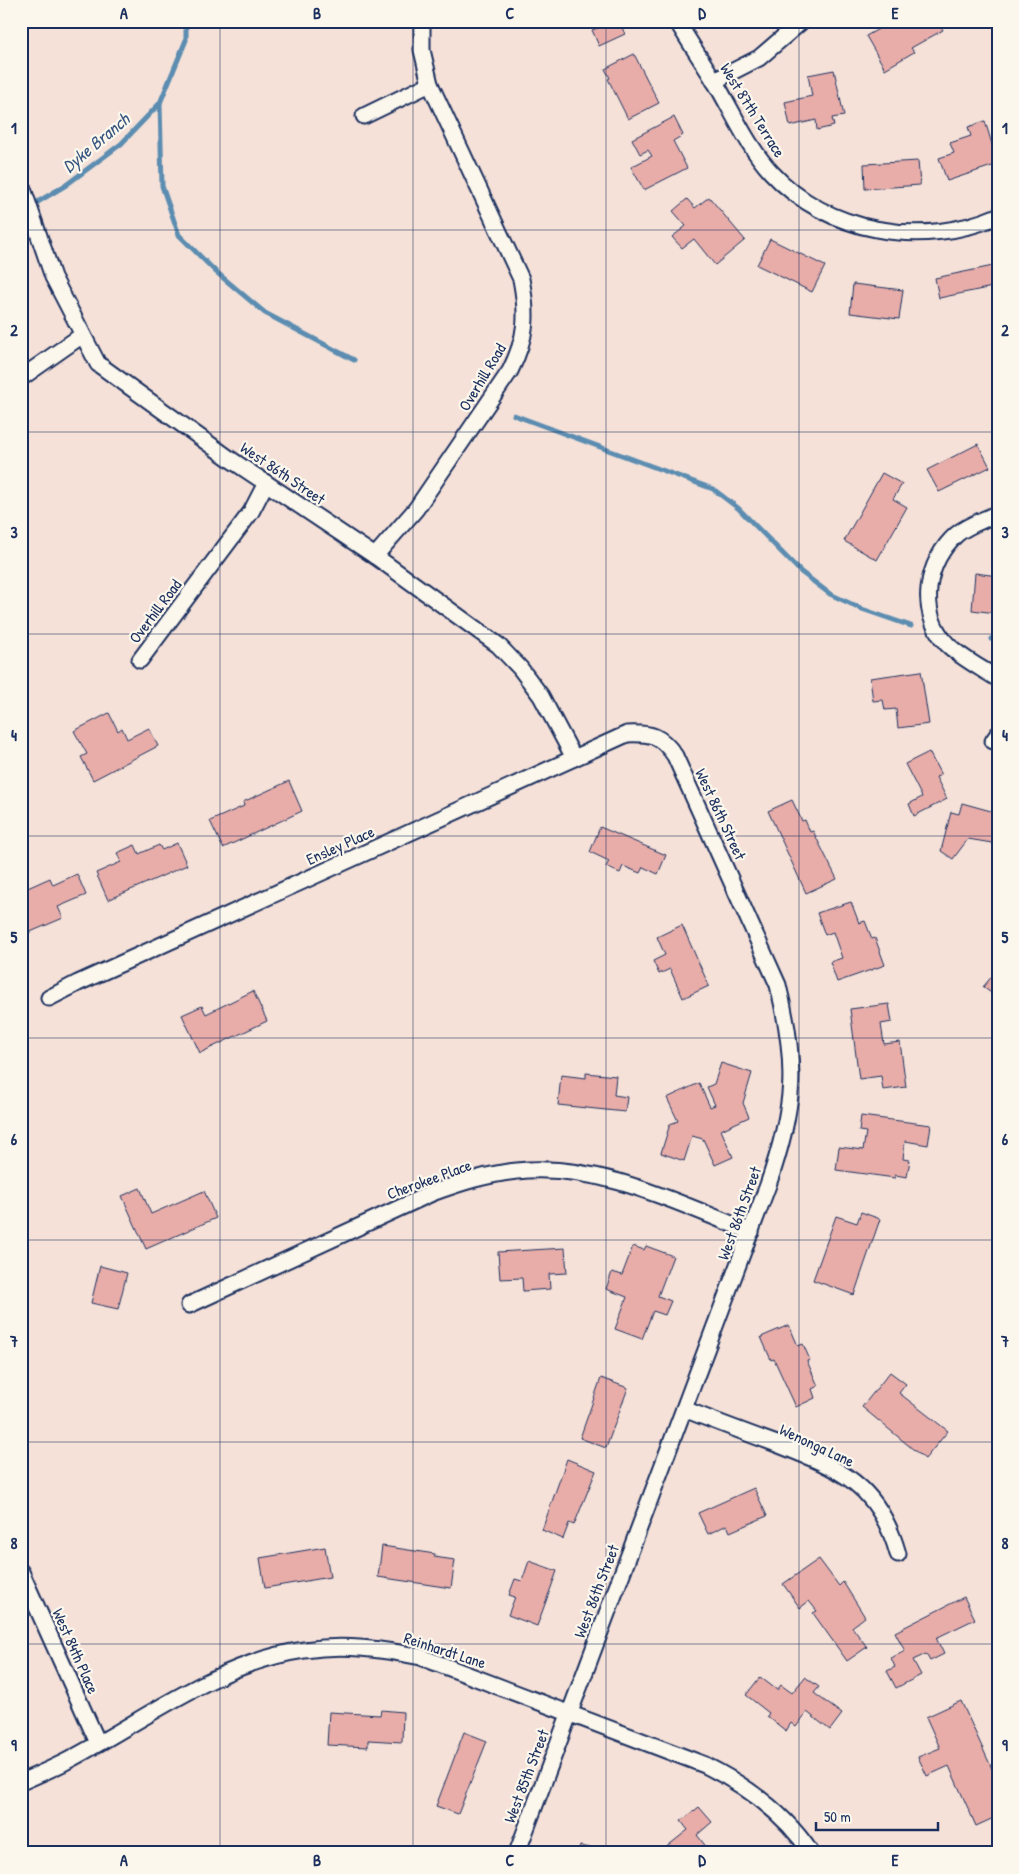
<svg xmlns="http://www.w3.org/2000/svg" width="1019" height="1874" font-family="'Patrick Hand',sans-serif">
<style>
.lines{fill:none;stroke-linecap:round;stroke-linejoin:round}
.stream{stroke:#5c8db1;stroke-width:5}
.building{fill:#e8ada9;stroke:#1b2f5e}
.street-casing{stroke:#1b2f5e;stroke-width:19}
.street{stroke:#fbf7ec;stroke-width:15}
.grid{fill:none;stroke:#1b2f5e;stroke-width:1;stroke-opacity:0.55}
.labels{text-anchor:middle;stroke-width:4.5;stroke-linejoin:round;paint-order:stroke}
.street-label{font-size:16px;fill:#1b2f5e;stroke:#fbf7ec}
.water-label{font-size:18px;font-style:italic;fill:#365680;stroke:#fbf7ec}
.neatline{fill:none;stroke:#1b2f5e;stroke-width:2}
.grid-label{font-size:16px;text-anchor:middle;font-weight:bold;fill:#1b2f5e}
</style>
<rect width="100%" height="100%" fill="#f5e1d8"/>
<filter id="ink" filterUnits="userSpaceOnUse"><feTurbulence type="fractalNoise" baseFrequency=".02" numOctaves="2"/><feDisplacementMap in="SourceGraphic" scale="10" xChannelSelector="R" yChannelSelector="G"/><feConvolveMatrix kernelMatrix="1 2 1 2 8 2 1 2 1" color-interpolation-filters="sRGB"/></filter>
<g filter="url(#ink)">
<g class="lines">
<!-- stream -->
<g class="stream">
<polyline points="160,103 162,186 179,235 215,271 265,313 354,360"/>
<polyline points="21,212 66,185 121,144 160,103 186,40 186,21"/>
<polyline points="514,415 713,489 738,508 801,572 830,594 862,609 911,626"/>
<polyline points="991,639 998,634"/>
</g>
</g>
<!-- building -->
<g class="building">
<polygon points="595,21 619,21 625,34 599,46 592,30 598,28"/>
<polygon points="893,21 938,21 943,30 911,48 914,52 885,69 866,36"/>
<polygon points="634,54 659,103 628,119 608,79 610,78 605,69"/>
<polygon points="834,70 844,116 832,118 834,126 817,130 816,120 790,126 785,102 812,96 808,75"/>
<polygon points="674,117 683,135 673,141 687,168 644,190 631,167 652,156 648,150 640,154 632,139"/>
<polygon points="985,121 998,164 947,181 939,158 954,153 950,143 971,136 968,127"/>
<polygon points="918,161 920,185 865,189 864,164"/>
<polygon points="709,197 745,240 715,265 694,239 682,248 672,237 686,226 673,211 687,199 695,208"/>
<polygon points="770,239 825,266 812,292 757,265"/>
<polygon points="993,266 997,286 939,298 935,278"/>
<polygon points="853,284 903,290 899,319 850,313"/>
<polygon points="978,444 990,467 939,492 927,470"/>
<polygon points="882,473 902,484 893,499 907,507 877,560 844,541"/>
<polygon points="975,573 998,576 996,613 972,610"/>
<polygon points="921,671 929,724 898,728 896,709 885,710 883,700 873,701 870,678"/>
<polygon points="109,713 118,731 122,728 127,739 149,728 158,746 93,780 81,757 87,754 74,731"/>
<polygon points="929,752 941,775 936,777 947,799 914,816 909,804 922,797 905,764"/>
<polygon points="289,781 302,811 223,848 210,821 244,806 243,802"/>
<polygon points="792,800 802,821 805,820 810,832 813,831 837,879 806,893 768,811"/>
<polygon points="962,803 998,813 998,853 992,843 968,839 953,859 941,851 951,812 959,814"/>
<polygon points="600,827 666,855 658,874 643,867 640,873 623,866 620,873 606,867 609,861 590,852"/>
<polygon points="177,843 187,865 108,900 96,873 121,862 117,853 135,845 139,854 159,845 162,850"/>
<polygon points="77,874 86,895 58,907 63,918 21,936 21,891 50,878 53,885"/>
<polygon points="851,902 859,923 865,921 872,939 875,938 885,965 837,982 830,962 842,958 833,932 825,935 817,913"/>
<polygon points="682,925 709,986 683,998 670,969 659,974 653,961 665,955 657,937"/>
<polygon points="998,969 998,998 983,987"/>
<polygon points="253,991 267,1021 200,1053 182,1015 202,1006 206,1014"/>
<polygon points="889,1004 892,1022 881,1024 884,1044 900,1042 906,1087 883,1090 881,1076 859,1079 850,1009"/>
<polygon points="721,1063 752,1073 743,1103 749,1117 721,1130 733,1157 715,1165 703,1139 692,1136 684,1161 661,1153 670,1124 678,1121 667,1098 699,1083 710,1107 715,1105 707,1087 714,1084"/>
<polygon points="586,1073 616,1076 614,1095 627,1097 625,1112 558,1105 561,1075 586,1078"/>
<polygon points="861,1116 931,1125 928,1145 905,1141 903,1159 910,1160 907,1177 895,1175 895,1178 836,1170 839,1147 863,1150 866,1132 859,1131"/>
<polygon points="140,1188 151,1214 204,1191 216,1218 146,1249 122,1196"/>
<polygon points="861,1212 880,1219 854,1295 813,1280 836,1216 857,1223"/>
<polygon points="633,1246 644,1250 646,1246 673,1256 658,1296 671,1301 665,1315 653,1311 642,1339 615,1329 627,1297 606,1289 612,1272 622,1275"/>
<polygon points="565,1248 567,1273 549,1274 550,1289 523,1291 522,1278 500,1279 498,1252"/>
<polygon points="100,1266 127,1273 118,1309 91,1303"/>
<polygon points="789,1325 798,1346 803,1344 810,1360 807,1361 818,1386 812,1389 815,1398 796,1407 774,1359 771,1360 761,1337"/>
<polygon points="890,1372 906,1384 899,1393 948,1431 925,1459 862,1407"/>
<polygon points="601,1378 628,1388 606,1448 580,1438"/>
<polygon points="567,1459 596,1471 574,1525 569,1523 563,1539 542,1530"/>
<polygon points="754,1488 767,1516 730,1532 727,1525 708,1534 698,1513"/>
<polygon points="382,1546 435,1554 434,1557 455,1560 451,1588 378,1577"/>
<polygon points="325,1547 330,1577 265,1588 260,1558"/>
<polygon points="819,1559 839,1586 843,1582 865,1617 852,1627 867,1647 847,1661 813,1613 817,1611 809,1601 800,1608 783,1584"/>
<polygon points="529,1561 557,1571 537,1626 508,1615 515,1597 509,1595 515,1579 522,1581"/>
<polygon points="964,1597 975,1619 936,1638 944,1654 930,1661 926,1654 913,1660 921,1675 896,1688 887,1671 895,1667 891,1658 905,1651 895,1632"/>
<polygon points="760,1677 777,1690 781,1685 792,1693 805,1677 819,1687 814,1693 842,1714 830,1730 807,1712 796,1727 791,1723 786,1731 767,1716 769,1713 746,1695"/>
<polygon points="961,1701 998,1782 998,1816 976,1826 949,1766 927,1776 918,1757 940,1748 926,1717"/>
<polygon points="381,1710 403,1712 402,1742 368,1740 368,1747 327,1745 329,1712 380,1715"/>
<polygon points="464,1732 487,1741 458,1814 436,1806"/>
<polygon points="699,1807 712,1822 697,1835 711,1853 668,1853 665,1848 688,1830 681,1821"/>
<polygon points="580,1846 608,1851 607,1853 578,1853"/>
</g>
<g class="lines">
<!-- street casing -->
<g class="street-casing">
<g id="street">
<path d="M677 21C689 42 703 62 715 82 733 112 747 146 771 172 827 233 922 249 998 216"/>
<polyline points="714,81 759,58 802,21"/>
<polyline points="364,116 430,84"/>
<polyline points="21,183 53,277 98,364 230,459 375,556 498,645 520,668 541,696 574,758"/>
<polyline points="21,378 81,336"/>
<path d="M998 513C984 520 968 525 957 534 926 561 917 612 947 644 961 658 981 668 998 679"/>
<path d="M375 556 416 509 510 371C527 337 528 315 521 279L430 84 422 50V21"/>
<polyline points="140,660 251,512 266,483"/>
<polyline points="993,741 998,734"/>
<path d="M49 998 78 983 627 734C651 733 661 735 675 756L778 985C798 1066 795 1107 768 1185L517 1853"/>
<path d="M189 1305 432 1193C460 1183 487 1174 517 1171 597 1162 678 1203 751 1232"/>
<path d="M684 1409C714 1421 744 1432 774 1443 838 1468 878 1482 898 1554"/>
<polyline points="21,1572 98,1743"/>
<path d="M21 1782C35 1776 49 1770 63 1763 141 1723 215 1663 304 1650 344 1644 382 1649 421 1657L705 1765C747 1786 785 1813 811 1853"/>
</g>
</g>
<!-- street -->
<use href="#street" class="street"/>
</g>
</g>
<!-- grid -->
<path class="grid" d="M220 21V1853M413 21V1853M606 21V1853M799 21V1853M21 230H998M21 432H998M21 634H998M21 836H998M21 1038H998M21 1240H998M21 1442H998M21 1644H998"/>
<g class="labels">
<!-- street labels -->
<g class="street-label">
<text transform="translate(753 110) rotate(58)" y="6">West 87th Terrace</text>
<text transform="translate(482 377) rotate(-59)" y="6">Overhill Road</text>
<text transform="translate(283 473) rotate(34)" y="6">West 86th Street</text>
<text transform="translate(155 611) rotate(-53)" y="6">Overhill Road</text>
<text transform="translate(721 814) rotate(65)" y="6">West 86th Street</text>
<text transform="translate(340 845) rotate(-24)" y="6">Ensley Place</text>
<text transform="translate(429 1179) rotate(-20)" y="6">Cherokee Place</text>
<text transform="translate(739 1213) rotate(-70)" y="6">West 86th Street</text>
<text transform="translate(817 1445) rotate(25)" y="6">Wenonga Lane</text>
<text transform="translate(596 1591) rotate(-69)" y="6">West 86th Street</text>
<text transform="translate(445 1650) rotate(18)" y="6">Reinhardt Lane</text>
<text transform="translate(76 1651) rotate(66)" y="6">West 84th Place</text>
<text transform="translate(526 1776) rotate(-69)" y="6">West 85th Street</text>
</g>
<!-- water labels -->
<g class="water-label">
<text transform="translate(96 143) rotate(-40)" y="6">Dyke Branch</text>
</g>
</g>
<!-- margin -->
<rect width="1019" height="1874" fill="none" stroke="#fbf7ec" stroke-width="55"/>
<!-- scale -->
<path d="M816 1822v8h122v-8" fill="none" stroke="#1b2f5e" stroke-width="2.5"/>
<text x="824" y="1822" font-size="15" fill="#1b2f5e" stroke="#fbf7ec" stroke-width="4" paint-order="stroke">50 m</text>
<rect x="28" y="28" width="964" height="1818" class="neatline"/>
<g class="grid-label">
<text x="124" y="19">A</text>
<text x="317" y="19">B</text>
<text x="510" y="19">C</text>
<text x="702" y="19">D</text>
<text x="895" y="19">E</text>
<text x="14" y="134">1</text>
<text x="1005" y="134">1</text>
<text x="14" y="336">2</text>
<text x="1005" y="336">2</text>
<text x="14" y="538">3</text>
<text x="1005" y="538">3</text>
<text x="14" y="741">4</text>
<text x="1005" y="741">4</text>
<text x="14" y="943">5</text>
<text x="1005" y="943">5</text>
<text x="14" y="1145">6</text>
<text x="1005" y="1145">6</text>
<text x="14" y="1347">7</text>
<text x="1005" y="1347">7</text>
<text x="14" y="1549">8</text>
<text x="1005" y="1549">8</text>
<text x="14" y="1751">9</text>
<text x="1005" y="1751">9</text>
<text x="124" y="1866">A</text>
<text x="317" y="1866">B</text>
<text x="510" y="1866">C</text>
<text x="702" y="1866">D</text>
<text x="895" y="1866">E</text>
</g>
</svg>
